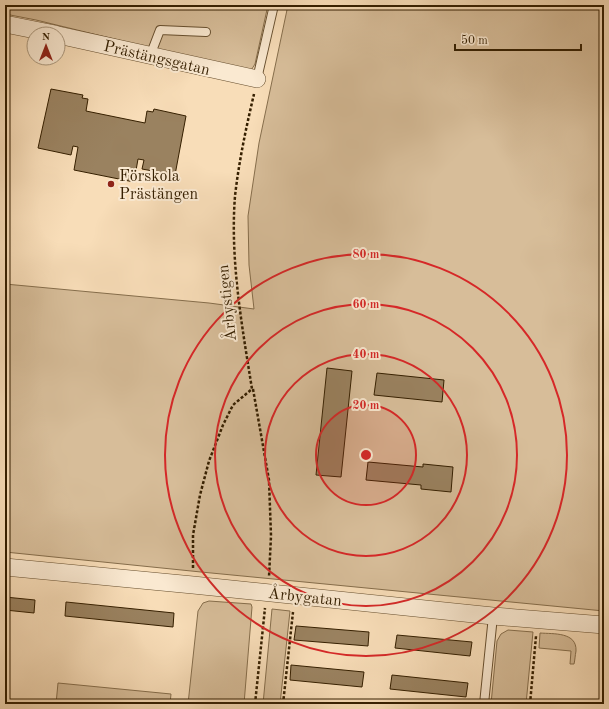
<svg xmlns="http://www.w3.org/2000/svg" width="609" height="709" font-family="'Old Standard TT',serif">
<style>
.green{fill:#d7bd99;stroke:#866e4c}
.building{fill:#9a8260;stroke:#351f00}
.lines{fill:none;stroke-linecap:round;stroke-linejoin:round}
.service-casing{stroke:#664e2e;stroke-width:10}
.minor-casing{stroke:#664e2e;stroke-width:18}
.path{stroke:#351f00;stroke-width:2.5;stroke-dasharray:3 2;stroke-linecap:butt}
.service{stroke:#fae9d1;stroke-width:8}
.minor{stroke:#fae9d1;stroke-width:17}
.ring{fill:none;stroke:#d62828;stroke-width:2}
.poi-dot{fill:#8f2418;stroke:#fae9d1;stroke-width:1.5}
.labels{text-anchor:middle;stroke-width:4;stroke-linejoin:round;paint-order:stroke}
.street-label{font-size:16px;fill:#351f00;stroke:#fae9d1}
.poi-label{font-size:16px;fill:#351f00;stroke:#fae9d1;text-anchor:start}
.centre{fill:#d62828;stroke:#fae9d1;stroke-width:2}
.ring-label{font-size:12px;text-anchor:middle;font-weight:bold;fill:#d62828;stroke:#fae9d1;stroke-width:4;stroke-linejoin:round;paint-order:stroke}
</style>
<rect width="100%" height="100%" fill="#f8ddb8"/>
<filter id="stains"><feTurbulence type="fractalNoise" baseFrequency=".005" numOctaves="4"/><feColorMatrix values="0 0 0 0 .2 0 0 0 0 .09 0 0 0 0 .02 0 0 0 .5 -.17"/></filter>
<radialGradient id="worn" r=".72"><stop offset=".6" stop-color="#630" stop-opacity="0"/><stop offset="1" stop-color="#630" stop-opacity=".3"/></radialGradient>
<!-- green -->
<g class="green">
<polygon points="5,5 268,5 255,64 250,72 36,20 5,14"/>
<polygon points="288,5 604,5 604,611 201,572 5,552 5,284 209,303 254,309 249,265 248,216 259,143"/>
<polygon points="209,601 251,604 252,607 244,704 188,704 198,611 203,603"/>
<polygon points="272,609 290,611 280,704 263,704"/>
<polygon points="508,630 533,632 526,704 491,704 497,641 501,634"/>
<path d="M540 633C554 634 577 632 576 651 575 656 575 660 574 664H570L571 651 539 648Z"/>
<polygon points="58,683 171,694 170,704 56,704"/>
</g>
<!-- building -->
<g class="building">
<polygon points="51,89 83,95 82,98 88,99 86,111 145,123 147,111 153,112 154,109 186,116 175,175 142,169 144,160 138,159 134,182 74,170 78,147 73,146 71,155 38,148"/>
<polygon points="327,368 352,371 341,477 316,475"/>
<polygon points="377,373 444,380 442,402 374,395"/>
<polygon points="368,462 423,467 423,464 453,467 451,492 421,489 421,485 366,480"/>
<polygon points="5,597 35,600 34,613 5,610"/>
<polygon points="66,602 174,613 173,627 65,616"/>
<polygon points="296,626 369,632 368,646 294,640"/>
<polygon points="397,635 472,642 470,656 395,648"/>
<polygon points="291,665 364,672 362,687 290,680"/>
<polygon points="392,675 468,683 466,697 390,689"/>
</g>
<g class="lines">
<!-- service casing -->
<g class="service-casing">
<g id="service">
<polyline points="150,56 160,30 206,32"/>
<polyline points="257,79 274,5"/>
<polyline points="484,704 493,616"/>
</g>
</g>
<!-- minor casing -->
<g class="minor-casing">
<g id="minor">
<polyline points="5,24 55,34"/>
<polyline points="58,35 257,79"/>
<polyline points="5,567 193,585 493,616 604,625"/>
</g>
</g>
<!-- path -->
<g class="path">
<polyline points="253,389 269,480 271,536 269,577"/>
<path d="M193 568V535L200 495 209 461 223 425 233 405 252 389C242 326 230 260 235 196 239 161 246 128 254 94"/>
<polyline points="255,704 265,608"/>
<polyline points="283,704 293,612"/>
<polyline points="530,704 536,636"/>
</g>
<!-- service -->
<use href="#service" class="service"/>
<!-- minor -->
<use href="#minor" class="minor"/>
</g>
<!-- distance rings -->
<circle cx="366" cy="455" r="50" fill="#d62828" fill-opacity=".12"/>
<g class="ring">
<circle cx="366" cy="455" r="50"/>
<circle cx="366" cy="455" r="101"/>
<circle cx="366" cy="455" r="151"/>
<circle cx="366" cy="455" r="201"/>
</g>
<!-- markers -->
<circle class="poi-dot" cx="111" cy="184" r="4"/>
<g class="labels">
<!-- street labels -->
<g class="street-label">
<text transform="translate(157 57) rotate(13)" y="6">Prästängsgatan</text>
<text transform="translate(226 303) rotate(-96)" y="6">Årbystigen</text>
<text transform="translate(305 596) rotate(6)" y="6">Årbygatan</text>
</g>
<!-- poi labels -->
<g class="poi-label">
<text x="119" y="181">Förskola<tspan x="119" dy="18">Prästängen</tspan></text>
</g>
</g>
<circle cx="366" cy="455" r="6" class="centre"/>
<g class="ring-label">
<text x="366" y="258">80 m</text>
<text x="366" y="308">60 m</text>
<text x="366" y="358">40 m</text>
<text x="366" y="409">20 m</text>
</g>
<!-- margin -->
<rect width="609" height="709" fill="none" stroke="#f8ddb8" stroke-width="20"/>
<rect x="6" y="6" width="597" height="697" fill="none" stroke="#351f00" stroke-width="2"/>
<rect x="10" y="10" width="589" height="689" fill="none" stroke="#351f00"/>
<!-- north arrow -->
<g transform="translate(46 46)"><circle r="19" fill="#fae9d1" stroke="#ab987d"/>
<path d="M0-3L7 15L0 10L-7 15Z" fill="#8f2418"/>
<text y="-6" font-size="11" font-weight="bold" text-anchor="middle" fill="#351f00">N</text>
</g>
<!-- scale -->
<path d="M455 44v6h126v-6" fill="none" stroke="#351f00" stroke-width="2"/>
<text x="461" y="44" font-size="12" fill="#351f00" stroke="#fae9d1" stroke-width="3" paint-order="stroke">50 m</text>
<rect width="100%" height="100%" filter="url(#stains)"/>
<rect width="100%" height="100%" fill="url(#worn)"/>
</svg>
